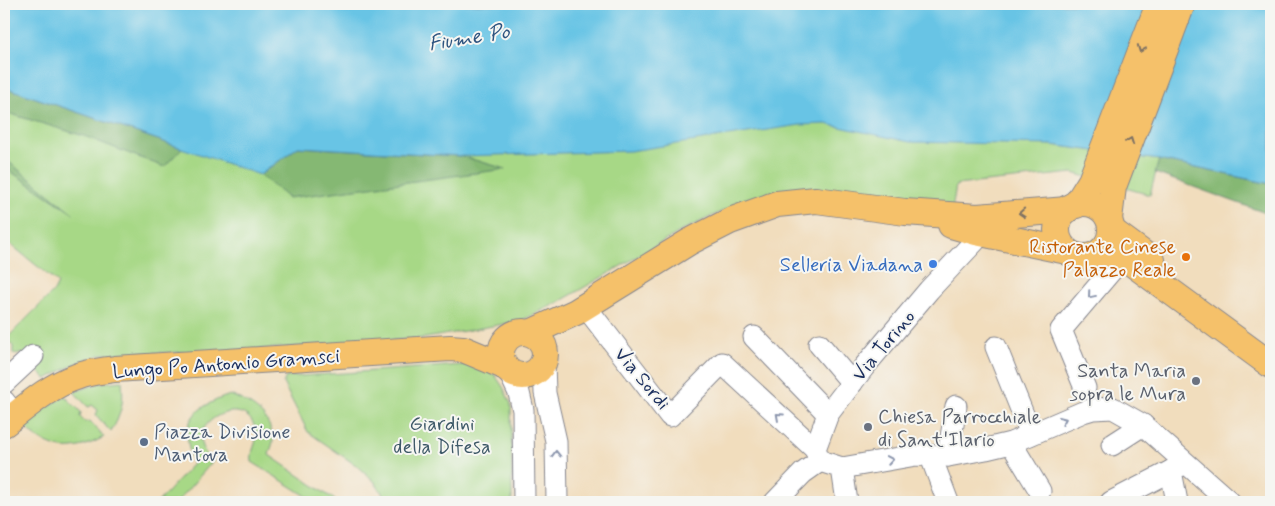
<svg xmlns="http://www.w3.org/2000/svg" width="1275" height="506" font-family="Mynerve,sans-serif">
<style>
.green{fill:#a7d886;stroke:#618472}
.forest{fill:#85b873;stroke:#507468}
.water{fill:#67c4e5;stroke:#417aa2}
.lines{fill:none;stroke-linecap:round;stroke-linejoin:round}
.minor-casing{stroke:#86868e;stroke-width:23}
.major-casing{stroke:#86868e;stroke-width:28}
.minor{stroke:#fff;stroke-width:21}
.major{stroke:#f5c16b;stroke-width:26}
.oneway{stroke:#7d7164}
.oneway2{stroke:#8d97ae}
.food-dot{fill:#e8710a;stroke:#f6f6f2;stroke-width:2}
.shop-dot{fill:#3f7fe0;stroke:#f6f6f2;stroke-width:2}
.worship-dot{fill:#6b7280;stroke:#f6f6f2;stroke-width:2}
.service-dot{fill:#5c6f8a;stroke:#f6f6f2;stroke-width:2}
.labels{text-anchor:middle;stroke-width:4;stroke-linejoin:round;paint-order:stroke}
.food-label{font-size:20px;fill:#c56008;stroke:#f6f6f2;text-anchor:end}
.shop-label{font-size:20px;fill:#366cbe;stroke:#f6f6f2;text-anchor:end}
.street-label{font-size:20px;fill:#1b2f5e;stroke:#f6f6f2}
.worship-label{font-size:20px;fill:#5b616d;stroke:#f6f6f2;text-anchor:end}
.park-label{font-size:20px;fill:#3e5968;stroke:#f6f6f2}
.service-label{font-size:20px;fill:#4e5e75;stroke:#f6f6f2;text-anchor:start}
.water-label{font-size:21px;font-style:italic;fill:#2e5480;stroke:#f6f6f2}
</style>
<rect width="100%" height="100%" fill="#f6f6f2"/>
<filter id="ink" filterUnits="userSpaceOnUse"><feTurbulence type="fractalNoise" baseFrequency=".02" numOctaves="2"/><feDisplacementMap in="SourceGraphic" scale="10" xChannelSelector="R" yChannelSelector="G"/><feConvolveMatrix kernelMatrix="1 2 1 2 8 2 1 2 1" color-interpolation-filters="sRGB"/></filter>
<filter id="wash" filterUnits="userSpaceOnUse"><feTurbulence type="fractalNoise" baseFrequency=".0096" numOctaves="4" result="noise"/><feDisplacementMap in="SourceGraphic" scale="20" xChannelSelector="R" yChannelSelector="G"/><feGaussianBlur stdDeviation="1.12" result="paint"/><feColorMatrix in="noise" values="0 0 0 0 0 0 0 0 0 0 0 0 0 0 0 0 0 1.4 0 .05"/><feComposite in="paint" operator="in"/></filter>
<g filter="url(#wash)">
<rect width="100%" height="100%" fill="#f1ddbd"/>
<!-- green -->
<g class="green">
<polygon points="4,4 1082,149 1159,160 1150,195 1073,173 956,185 952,210 725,210 683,230 559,302 520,321 426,338 232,351 103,354 79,362 46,379 20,353 15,354 13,353 13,346 6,339 54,291 58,283 4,239"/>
<polygon points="476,364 495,375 503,387 511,404 512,502 388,502 374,481 360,468 308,432 283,383 286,377"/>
<path d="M122 381C124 402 122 413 111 432L96 415 98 410 92 405 89 407 87 406 74 392 100 383Z"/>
<path d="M230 395C251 403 271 415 273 440 273 445 270 450 269 455L338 502H316L252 462C250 449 258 444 256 432 248 390 184 422 205 452 207 455 211 457 214 460L177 502H158L193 464C180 423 189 409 230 395Z"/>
<path d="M65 396 81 412 80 417 85 422 90 421 104 437C71 455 50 452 23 425L40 412Z"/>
</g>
<!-- forest -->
<g class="forest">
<polygon points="4,87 182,148 164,167 84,136 4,112"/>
<polygon points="298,147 461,156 506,169 288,198 260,175"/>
<polygon points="4,158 74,214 4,167"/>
<polygon points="1159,160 1271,184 1271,215 1155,173"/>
</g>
<!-- water -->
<polygon class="water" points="4,4 1271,4 1271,184 1159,160 1052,145 910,142 826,124 800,125 630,151 461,156 298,147 260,175 4,87"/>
</g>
<g filter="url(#ink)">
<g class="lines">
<!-- minor casing -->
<g class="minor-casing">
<g id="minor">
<polyline points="585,306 670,416 722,363 815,449"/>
<polyline points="754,337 828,414"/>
<polyline points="819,344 852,383"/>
<polyline points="996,347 1031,434"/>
<polyline points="544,362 545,393 556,441 557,502"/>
<polyline points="509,372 519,393 523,410 524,502"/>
<polyline points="4,383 33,356"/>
<polyline points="1085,388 1061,330 1122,258"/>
<polyline points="4,401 15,415"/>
<polyline points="1011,443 1040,491"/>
<polyline points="1112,445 1143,425"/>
<polyline points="948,456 956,406"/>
<polyline points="931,457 948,502"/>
<polyline points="820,461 842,468 916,455 948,456 986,449 1011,443 1083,412 1093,409 1113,408 1143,425 1230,502"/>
<polyline points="820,461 815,449 828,414 864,367 929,290 975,241"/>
<polyline points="842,468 847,502"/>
<polyline points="775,502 803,473 820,461"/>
<polyline points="1111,502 1171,471"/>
<polyline points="1177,502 1171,471 1183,464"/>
</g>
</g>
<!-- major casing -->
<g class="major-casing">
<g id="major">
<circle cx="1084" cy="230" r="27"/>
<polyline points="1076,205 1091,181 1159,4"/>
<polyline points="1109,219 1113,187 1182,4"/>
<polyline points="951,225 976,232 1067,251"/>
<polyline points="1111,230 1152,260"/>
<polyline points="1101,251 1129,261 1271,365"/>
<circle cx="523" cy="354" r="22"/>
<polyline points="530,333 576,312 689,242 730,221 777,204 816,200 905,212 977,217 1067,210"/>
<path d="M4 424C26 407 49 386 76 377 88 372 102 371 115 369L450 348 463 349 504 366"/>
</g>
</g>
<!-- minor -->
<use href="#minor" class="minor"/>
<!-- major -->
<use href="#major" class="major"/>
</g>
<!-- one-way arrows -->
<defs><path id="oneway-chevron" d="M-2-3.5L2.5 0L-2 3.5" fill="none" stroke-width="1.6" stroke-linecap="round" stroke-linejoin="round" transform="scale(1.25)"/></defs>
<g class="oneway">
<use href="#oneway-chevron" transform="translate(1141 49) rotate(111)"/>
<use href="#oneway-chevron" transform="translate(1130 141) rotate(-69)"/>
<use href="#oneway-chevron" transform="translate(1022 213) rotate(176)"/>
</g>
<g class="oneway2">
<use href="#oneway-chevron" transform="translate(1091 295) rotate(130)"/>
<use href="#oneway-chevron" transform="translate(779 416) rotate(-138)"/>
<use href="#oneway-chevron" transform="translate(1063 420) rotate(-23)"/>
<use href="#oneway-chevron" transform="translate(556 454) rotate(-91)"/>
<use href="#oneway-chevron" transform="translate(890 460) rotate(-10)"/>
</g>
</g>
<!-- markers -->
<circle class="food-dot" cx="1186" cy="257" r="5"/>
<circle class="shop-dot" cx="933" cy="264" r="5"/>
<g class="worship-dot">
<circle cx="1196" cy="381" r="5"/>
<circle cx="868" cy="427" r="5"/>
</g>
<circle class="service-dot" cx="144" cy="442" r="5"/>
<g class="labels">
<!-- food labels -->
<g class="food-label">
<text x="1176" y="253">Ristorante Cinese<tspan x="1176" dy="23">Palazzo Reale</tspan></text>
</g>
<!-- shop labels -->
<g class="shop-label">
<text x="923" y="271">Selleria Viadana</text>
</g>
<!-- street labels -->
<g class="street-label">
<text transform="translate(883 345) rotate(-50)" y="7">Via Torino</text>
<text transform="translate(226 363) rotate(-4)" y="7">Lungo Po Antonio Gramsci</text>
<text transform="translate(643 378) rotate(50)" y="7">Via Sordi</text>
</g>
<!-- worship labels -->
<g class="worship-label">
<text x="1186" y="377">Santa Maria<tspan x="1186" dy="23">sopra le Mura</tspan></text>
<text x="878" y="423" text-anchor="start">Chiesa Parrocchiale<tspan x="878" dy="23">di Sant'Ilario</tspan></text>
</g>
<!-- park labels -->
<g class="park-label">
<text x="442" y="430">Giardini<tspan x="442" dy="23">della Difesa</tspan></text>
</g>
<!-- service labels -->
<g class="service-label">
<text x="154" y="438">Piazza Divisione<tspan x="154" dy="23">Mantova</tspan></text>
</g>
<!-- water labels -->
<g class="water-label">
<text transform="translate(469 37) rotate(-9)" y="7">Fiume Po</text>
</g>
</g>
<!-- margin -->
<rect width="1275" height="506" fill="none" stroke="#f6f6f2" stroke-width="20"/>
</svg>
